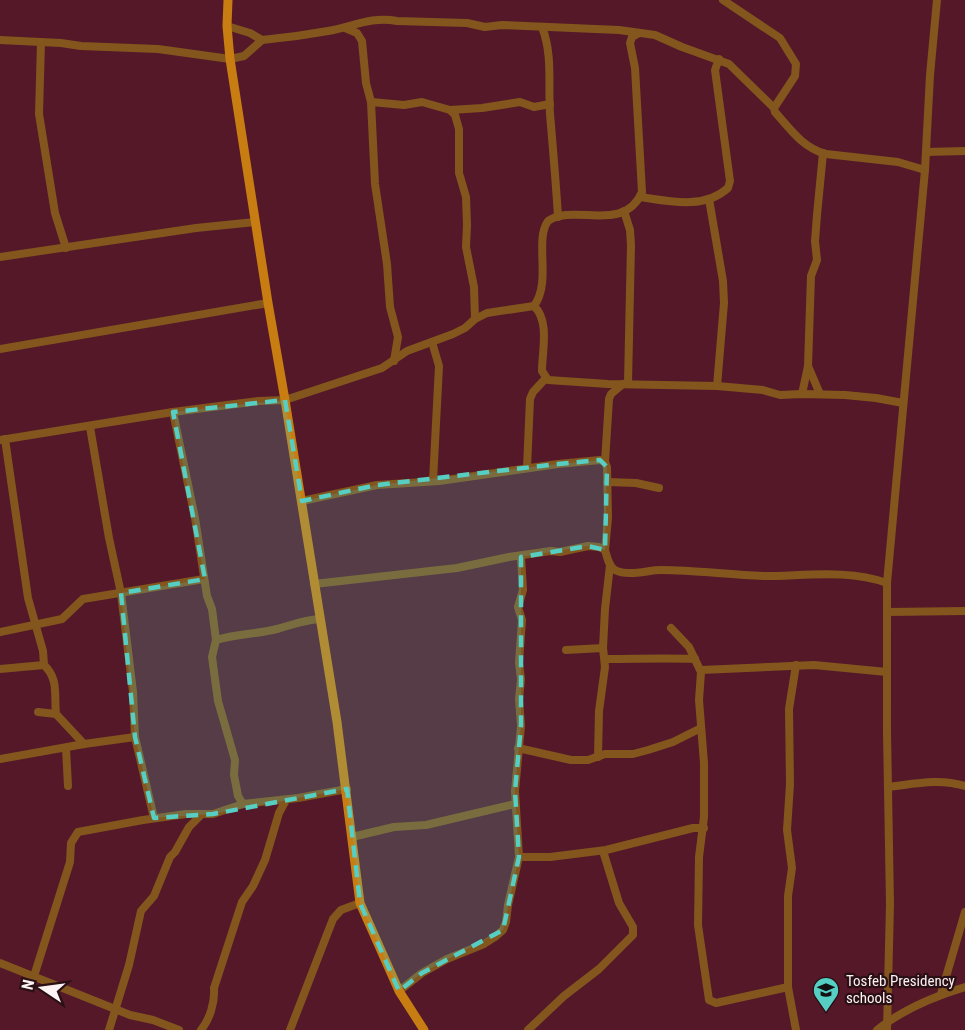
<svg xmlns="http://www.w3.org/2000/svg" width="965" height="1030" font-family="'Roboto Condensed',sans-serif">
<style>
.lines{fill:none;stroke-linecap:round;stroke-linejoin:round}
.minor{stroke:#83561e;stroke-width:8}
.major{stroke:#c77d11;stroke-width:9}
.marked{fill:#56cec4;fill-opacity:0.2;stroke:#56cec4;stroke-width:4.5;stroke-dasharray:12 8;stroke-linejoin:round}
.labels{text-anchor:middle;stroke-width:4.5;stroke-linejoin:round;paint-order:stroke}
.poi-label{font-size:15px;fill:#fbf3f4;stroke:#2a0f15;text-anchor:start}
</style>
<rect width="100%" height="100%" fill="#551828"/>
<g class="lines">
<!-- minor -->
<g class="minor">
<path d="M723 0 780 38 796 64 795 76 774 108 775 112C790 129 803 148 826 154L898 162 925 170"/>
<path d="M227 26 250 33 262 40C284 38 306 35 328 31 352 27 371 16 397 21L467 23 485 27 502 25 619 30 655 35 682 47 729 64 774 108"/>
<path d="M542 27C553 55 548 85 550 114 553 149 556 183 558 217"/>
<polyline points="345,28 357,33 362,41 366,83 371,102 375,184 387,264 390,307 398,337 394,361"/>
<polyline points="0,40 61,43 81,46 158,49 230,59 244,56 262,40"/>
<polyline points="41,42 39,114 55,213 66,248"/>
<polyline points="371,102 404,105 422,102 450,110 455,115 459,129 459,173 466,197 467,225 466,247 474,287 475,319"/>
<polyline points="450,110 482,108 520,102 534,107 550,104"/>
<polyline points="926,152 965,151"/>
<path d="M640 197C668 201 704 210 728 188L730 181 715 70 719 59"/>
<polyline points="709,199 723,281 724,303 717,386"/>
<polyline points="624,211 630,230 631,245 628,383"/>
<polyline points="0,257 196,228 255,222"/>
<path d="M534 306C550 321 542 351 542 371L548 380 608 384 717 386 763 390 780 395 802 394 845 395 876 398 903 403"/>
<path d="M534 306C552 282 534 240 548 221 574 203 624 234 642 192L635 68 630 43 632 37 639 33"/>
<polyline points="432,342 439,366 433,481"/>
<polyline points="0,349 268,303"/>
<polyline points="808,366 820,394"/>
<polyline points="802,394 808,366 811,276 817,260 815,241 817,215 823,153"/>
<polyline points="173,412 195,518 207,596 212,609 216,640 212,657 218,701 235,760 234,775 238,796 243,804"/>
<polyline points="90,427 109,538 121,593 133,692 135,737 154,818"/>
<polyline points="5,439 28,598 43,651 44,665"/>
<polyline points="0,440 173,412 259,401 285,400 382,368 407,351 453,334 465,328 475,319 487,313 534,306"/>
<polyline points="527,468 530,399 533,392 546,378"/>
<polyline points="607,482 636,483 659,488"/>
<polyline points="302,501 377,485 439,481 558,464 600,460 605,462"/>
<polyline points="605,550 608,518 607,467 605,462 609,399 611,394 623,384"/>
<path d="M314 584 457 568 509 557 551 551 560 552 588 546 599 547 605 550C607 557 609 567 615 570 628 577 648 570 661 570 695 570 729 575 763 576 804 576 848 569 887 583"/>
<polyline points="888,612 965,611"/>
<polyline points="671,628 689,647 701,672 699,700 704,763 704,817 699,857 698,925 709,1000 716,1003 788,987"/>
<polyline points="0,632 62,619 83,599 204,579"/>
<path d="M216 640C236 634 257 634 277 629 292 625 304 620 319 619"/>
<polyline points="566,650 603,648"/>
<path d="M606 659C636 659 665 658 695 659"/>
<path d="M0 669 44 665C59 679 54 695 56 714"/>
<polyline points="701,670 814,665 887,672"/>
<polyline points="38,712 56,714 84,744"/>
<polyline points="66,748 68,786"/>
<polyline points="518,748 571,760 588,760 605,754 633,754 648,750 673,742 701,728"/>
<polyline points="598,757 599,711 605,667 603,648 605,609 610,565"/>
<polyline points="0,759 84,744 135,737"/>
<path d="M888 787C914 784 939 778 965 786"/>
<polyline points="352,837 394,827 426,825 515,804"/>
<polyline points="519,857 550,857 606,850 693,828 704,828"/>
<polyline points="0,963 130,1015 153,1020 179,1030"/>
<polyline points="34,976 70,862 71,843 78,832 143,820 186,814 213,814 243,804 298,798 347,789"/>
<polyline points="399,991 422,973 447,959 484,944 495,937 503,930 506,922 508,905 519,857 515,791 521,726 519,699 521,679 519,663 522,620 518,607 523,590 521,557"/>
<polyline points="941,994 965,912"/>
<polyline points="109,1030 129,965 141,911 154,896 170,857 175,852 189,827 201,815"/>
<path d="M201 1030C210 1019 215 1002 214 988L242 902 253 886 265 860 279 813 286 800"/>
<polyline points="290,1030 333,919 341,910 360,903"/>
<polyline points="528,1030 564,996 599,969 633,935 633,927 619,903 603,851"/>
<polyline points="796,1030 788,987 788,896 792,868 787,830 790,784 789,709 796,665"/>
<path d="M877 1030C902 1010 935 996 965 987"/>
<polyline points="887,1030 890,904 887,732 887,583 925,170 930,75 937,0"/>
</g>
<!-- major -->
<polyline class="major" points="228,0 227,26 230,59 268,303 285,400 337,722 360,903 399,991 424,1030"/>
</g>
<!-- marked area -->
<path class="marked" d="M285 400 302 501 377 485 558 464 600 460 607 467 605 550 588 546 521 557V726L515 791 519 857 503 930 422 973 399 991 360 903 347 789 213 814 154 818 135 737 121 593 205 579 173 412Z"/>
<!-- icons -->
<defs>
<g id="school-pin" transform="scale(1.35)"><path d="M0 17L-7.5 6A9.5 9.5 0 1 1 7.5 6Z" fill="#56cec4" stroke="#2a0f15"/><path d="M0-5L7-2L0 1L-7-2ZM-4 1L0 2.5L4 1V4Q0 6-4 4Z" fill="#111"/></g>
</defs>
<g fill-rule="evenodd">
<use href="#school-pin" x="826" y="990"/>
</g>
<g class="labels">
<!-- poi labels -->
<g class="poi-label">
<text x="846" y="986">Tosfeb Presidency<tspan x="846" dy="17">schools</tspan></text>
</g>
</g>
<!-- north arrow -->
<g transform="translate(42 988) rotate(283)" stroke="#2a0f15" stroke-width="4.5" paint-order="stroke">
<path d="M0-4.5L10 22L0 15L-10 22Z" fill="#fbf3f4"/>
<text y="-9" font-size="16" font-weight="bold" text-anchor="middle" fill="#fbf3f4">N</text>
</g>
</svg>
